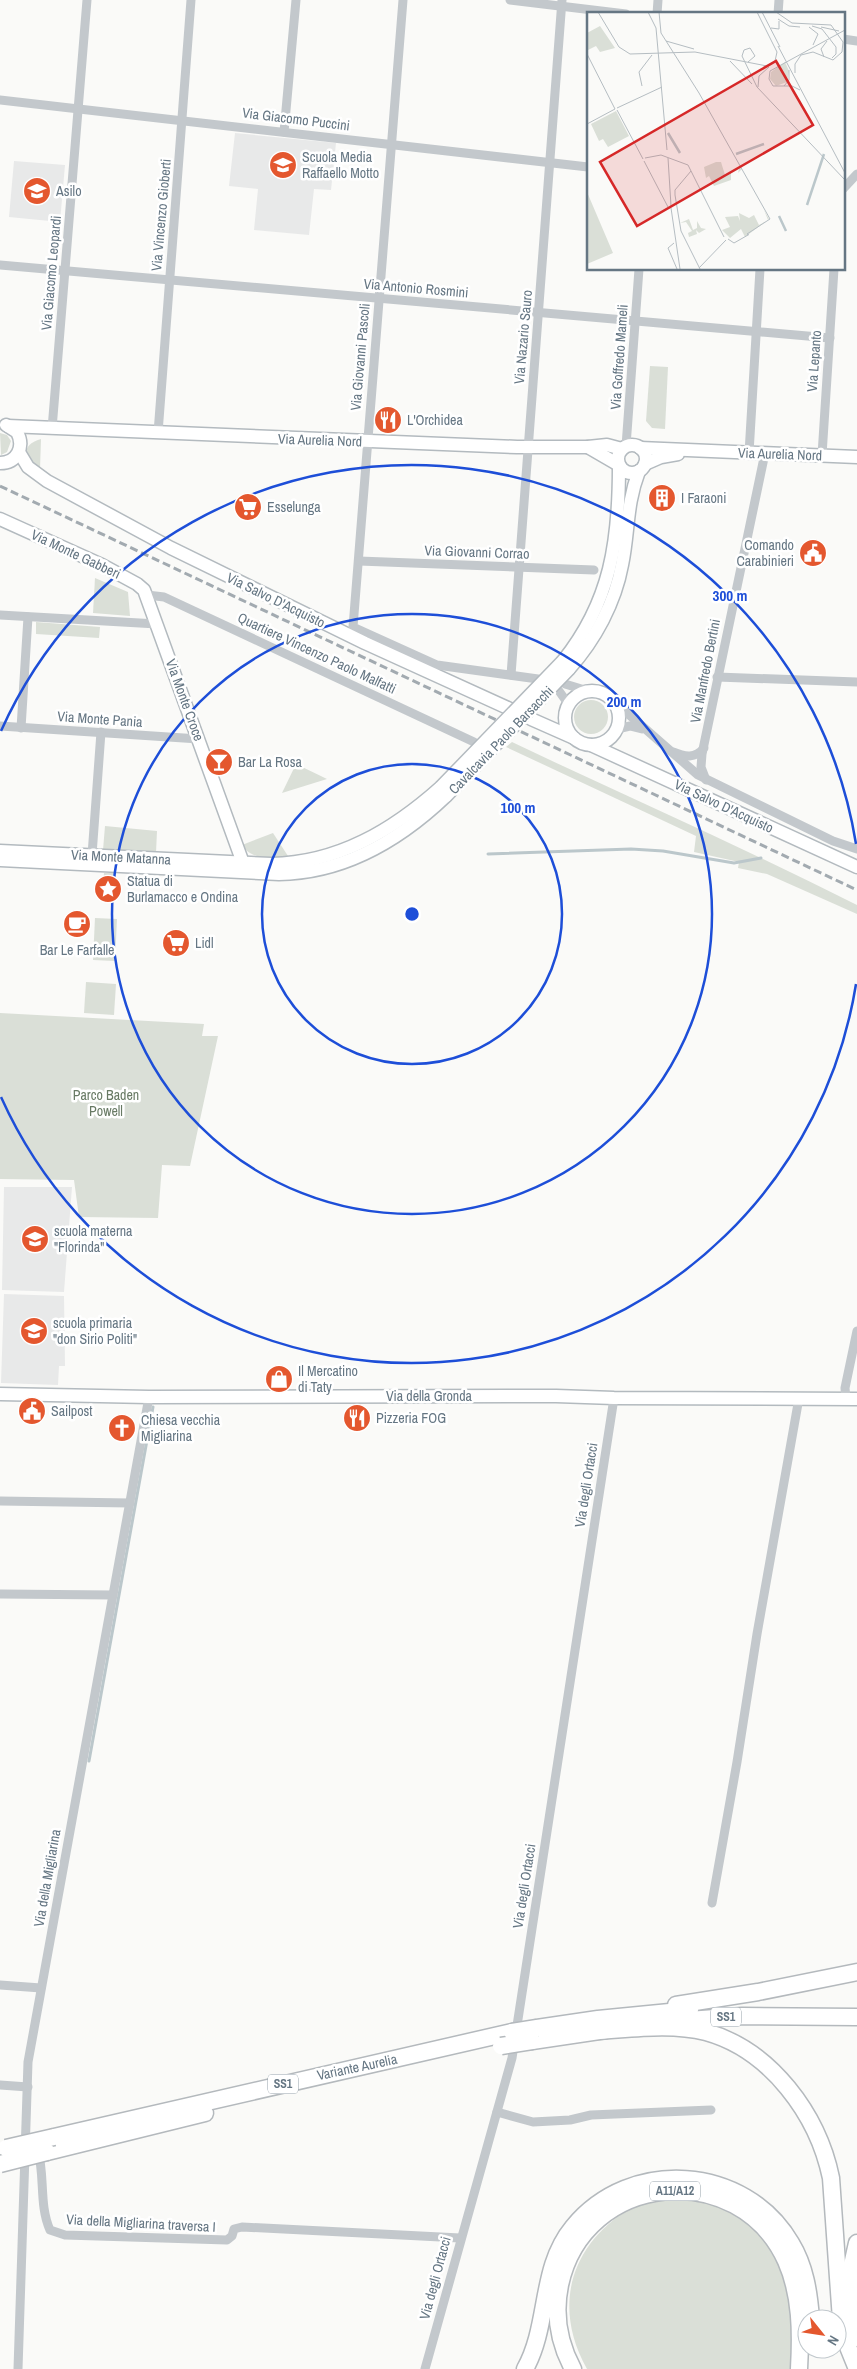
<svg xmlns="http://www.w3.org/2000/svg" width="857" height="2369" font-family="'Archivo Narrow',sans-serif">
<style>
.built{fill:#e8e9e9}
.green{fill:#dadfd7}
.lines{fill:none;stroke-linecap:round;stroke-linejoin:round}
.stream{stroke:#bbc7cb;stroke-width:3}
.secondary-casing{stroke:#b3babf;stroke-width:15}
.highway-casing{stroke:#b4b9bd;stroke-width:19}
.street{stroke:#c3c8cc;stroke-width:9}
.secondary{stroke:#fff;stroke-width:12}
.highway{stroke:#fff;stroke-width:16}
.rail{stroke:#a2aab0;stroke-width:3;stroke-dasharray:8 4;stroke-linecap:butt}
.secondary-bridge-casing{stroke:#b3babf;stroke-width:15;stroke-linecap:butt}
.highway-bridge-casing{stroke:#b4b9bd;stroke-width:19;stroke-linecap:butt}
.secondary-bridge{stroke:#fff;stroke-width:12}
.highway-bridge{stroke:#fff;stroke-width:16}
.ring{fill:none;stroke:#1d4ed8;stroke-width:2.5}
.labels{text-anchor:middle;stroke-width:5;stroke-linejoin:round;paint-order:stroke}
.shield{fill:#fff;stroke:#939fa8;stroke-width:1}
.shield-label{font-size:12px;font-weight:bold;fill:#657683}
.street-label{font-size:14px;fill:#657683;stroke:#fff}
.poi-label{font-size:14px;fill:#657683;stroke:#fff;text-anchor:start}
.park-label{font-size:14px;fill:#687a64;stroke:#fff}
.inset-river{fill:none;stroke:#bbc7cb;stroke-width:2.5}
.inset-road{fill:none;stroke:#b5bdc2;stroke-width:1}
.view{fill:#d62828;fill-opacity:0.15;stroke:#d62828;stroke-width:2.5}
.inset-edge{fill:none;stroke:#657683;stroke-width:2.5}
.centre{fill:#1d4ed8;stroke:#fff;stroke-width:2.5}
.ring-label{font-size:15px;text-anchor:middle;font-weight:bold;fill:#1d4ed8;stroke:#fff;stroke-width:5;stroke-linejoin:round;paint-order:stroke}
</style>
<rect width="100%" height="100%" fill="#fafaf8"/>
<!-- built -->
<g class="built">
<polygon points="235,133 336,143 331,190 314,189 309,235 254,230 258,189 229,186"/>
<polygon points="14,161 65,165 60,222 9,217"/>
<polygon points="4,1187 72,1187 64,1292 2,1290"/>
<polygon points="4,1294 64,1296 65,1366 59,1366 58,1385 1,1383"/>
</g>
<!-- green -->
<g class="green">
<polygon points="650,366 668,367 665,429 652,428 646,421"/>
<polygon points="0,433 7,435 11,441 7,452 1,455"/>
<path d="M41 439 40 469C25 460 19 445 41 439Z"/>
<polygon points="95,578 128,592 130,616 93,613"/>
<polygon points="36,622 100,627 99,638 36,634"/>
<circle cx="591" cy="717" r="17"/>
<path d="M512 742C627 797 743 847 857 905V914L767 874 738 868 739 862 694 852 696 836 506 747Z"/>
<polygon points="296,764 327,779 282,793"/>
<polygon points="105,826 157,831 156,853 103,850"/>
<path d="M273 833 288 856C272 859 251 860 242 845Z"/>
<polygon points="104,873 115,873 113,879 116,890 113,896 109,897 102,892"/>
<polygon points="95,918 117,919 115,961 93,960"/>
<polygon points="86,982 116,984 114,1015 84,1013"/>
<polygon points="0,1013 204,1024 202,1036 218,1036 190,1166 162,1165 158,1218 79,1217 74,1180 0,1179"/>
<path d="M660 2197 715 2202 747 2220 775 2254 791 2299 793 2369H587C552 2307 570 2244 631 2208 639 2203 650 2200 660 2197Z"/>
</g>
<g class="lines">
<!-- stream -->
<g class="stream">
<polyline points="488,854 631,849 663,851 734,863 761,858"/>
<polyline points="89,1761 153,1407"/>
</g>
<!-- secondary casing -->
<g class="secondary-casing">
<g id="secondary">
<polyline points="8,426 517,447 588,447 607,445 622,449"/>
<circle cx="632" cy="459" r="14"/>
<polyline points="588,447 619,465"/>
<polyline points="640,448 857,457"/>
<polyline points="19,452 28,467 47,481 171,548 365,643 510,709"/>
<path d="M0 463C17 463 25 447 17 432L6 425"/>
<polyline points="645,464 661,457 678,454"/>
<polyline points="0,519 102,565 137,584 144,590 243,863"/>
<path d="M563 661C611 601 619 541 619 466"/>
<path d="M569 669C595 640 615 603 622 565 629 531 626 505 639 471"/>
<circle cx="592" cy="718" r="27"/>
<polyline points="531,719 574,738"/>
<polyline points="591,745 857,867"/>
<path d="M0 851 271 864C338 863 393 830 441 787"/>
<path d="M0 860 279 874C344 873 401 839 446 796"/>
<polyline points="0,1394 149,1397 556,1396 614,1398 857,1399"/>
</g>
</g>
<!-- highway casing -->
<g class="highway-casing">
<g id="highway">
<polyline points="676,2005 758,1992 857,1972"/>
<polyline points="675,2021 742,2016 857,2017"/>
<polyline points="537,2028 598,2019 690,2010"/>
<path d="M596 2031C631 2029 671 2023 706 2032 771 2050 818 2115 831 2178L841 2320 846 2342 857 2369"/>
<polyline points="532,2041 606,2030"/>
<polyline points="54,2137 512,2032"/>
<polyline points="47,2152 205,2113"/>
<polyline points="853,2281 852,2307 857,2338"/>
<polyline points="846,2292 857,2243"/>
<path d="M525 2369C550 2324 539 2268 573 2227 630 2157 745 2164 791 2243 805 2266 809 2292 811 2319"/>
<path d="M573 2369C559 2343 554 2314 560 2285 584 2172 739 2157 786 2261 801 2295 801 2333 799 2369"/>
</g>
</g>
<!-- street -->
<g class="street">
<polyline points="403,0 353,627 437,665 538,679"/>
<polyline points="510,0 626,14"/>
<polyline points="657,14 658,0"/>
<polyline points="778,14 779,0"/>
<polyline points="843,39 857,41"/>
<polyline points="0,100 588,167"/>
<polyline points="284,132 296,0"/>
<polyline points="843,189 857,174"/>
<polyline points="0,265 830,338"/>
<polyline points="52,429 87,0"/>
<polyline points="158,433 191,0"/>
<polyline points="626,446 639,269"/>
<polyline points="749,453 760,269"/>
<polyline points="822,455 834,269"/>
<polyline points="359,561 594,570"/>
<polyline points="147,595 164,597 474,742"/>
<polyline points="0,615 157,624"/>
<polyline points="511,675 562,0"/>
<polyline points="717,677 857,682"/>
<polyline points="565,684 588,691"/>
<polyline points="559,691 569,705"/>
<polyline points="610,698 698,775 833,841 857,849"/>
<polyline points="0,726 199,739"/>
<polyline points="21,728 28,617"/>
<polyline points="617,729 630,726 642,729"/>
<path d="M673 752C685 757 695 759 704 748"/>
<polyline points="706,780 701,767 702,754 765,453"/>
<polyline points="92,855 101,732"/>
<polyline points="846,1399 845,1388 857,1331"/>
<polyline points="0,1501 130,1503"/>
<polyline points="0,1594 113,1595"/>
<polyline points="712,1903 737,1762 757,1634 799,1398"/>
<polyline points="0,1985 41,1988"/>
<polyline points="0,2085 28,2087"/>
<polyline points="497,2112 533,2122 570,2120 591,2115 711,2110"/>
<path d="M38 2151C45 2176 39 2206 50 2230L65 2235 227 2240 232 2236 234 2229 242 2227 460 2238"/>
<polyline points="18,2369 28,2062 149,1397"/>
<polyline points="425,2369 512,2058 614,1398"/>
</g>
<!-- secondary -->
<use href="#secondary" class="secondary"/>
<!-- highway -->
<use href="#highway" class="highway"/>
<!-- rail -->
<polyline class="rail" points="0,486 857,890"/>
<!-- secondary-bridge casing -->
<g class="secondary-bridge-casing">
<g id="secondary-bridge">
<polyline points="441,787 563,661"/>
<polyline points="446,796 569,669"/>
</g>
</g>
<!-- highway-bridge casing -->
<g class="highway-bridge-casing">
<g id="highway-bridge">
<polyline points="512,2032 537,2028"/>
<polyline points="501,2046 532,2041"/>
<polyline points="6,2148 54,2137"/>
<polyline points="0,2164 47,2152"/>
</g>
</g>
<!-- secondary-bridge -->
<use href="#secondary-bridge" class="secondary-bridge"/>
<!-- highway-bridge -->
<use href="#highway-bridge" class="highway-bridge"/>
</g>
<!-- distance rings -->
<g class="ring">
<circle cx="412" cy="914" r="150"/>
<circle cx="412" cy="914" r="300"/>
<path d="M856 984A450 450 0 0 1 1 1097M1 731A450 450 0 0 1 856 844"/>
</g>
<!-- icons -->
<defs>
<g id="school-disc" transform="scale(1.4375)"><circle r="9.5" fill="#e4572e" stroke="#fff"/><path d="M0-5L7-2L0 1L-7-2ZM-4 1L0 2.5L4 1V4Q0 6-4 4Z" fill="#fff"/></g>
<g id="restaurant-disc" transform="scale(1.4375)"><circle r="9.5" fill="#e4572e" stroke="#fff"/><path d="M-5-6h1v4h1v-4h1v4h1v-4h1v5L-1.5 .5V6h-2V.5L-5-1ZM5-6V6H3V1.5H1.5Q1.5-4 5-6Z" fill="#fff"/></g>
<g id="building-disc" transform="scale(1.4375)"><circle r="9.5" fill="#e4572e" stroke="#fff"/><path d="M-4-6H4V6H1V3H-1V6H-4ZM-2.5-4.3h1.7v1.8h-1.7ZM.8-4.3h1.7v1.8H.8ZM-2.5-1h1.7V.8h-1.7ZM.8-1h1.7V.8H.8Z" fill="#fff"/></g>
<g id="supermarket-disc" transform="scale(1.4375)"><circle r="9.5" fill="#e4572e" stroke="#fff"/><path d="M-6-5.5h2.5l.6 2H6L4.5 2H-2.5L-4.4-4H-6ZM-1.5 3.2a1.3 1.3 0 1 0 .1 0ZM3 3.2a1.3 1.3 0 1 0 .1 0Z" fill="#fff"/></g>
<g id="civic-disc" transform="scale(1.4375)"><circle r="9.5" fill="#e4572e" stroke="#fff"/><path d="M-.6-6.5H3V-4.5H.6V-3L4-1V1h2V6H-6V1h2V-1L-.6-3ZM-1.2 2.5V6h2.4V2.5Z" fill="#fff"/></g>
<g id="bar-disc" transform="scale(1.4375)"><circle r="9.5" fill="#e4572e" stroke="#fff"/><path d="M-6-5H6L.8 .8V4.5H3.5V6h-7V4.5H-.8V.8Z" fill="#fff"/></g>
<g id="sight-disc" transform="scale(1.4375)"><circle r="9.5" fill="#e4572e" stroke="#fff"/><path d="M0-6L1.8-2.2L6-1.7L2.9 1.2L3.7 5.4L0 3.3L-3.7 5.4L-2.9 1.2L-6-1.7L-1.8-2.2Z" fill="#fff"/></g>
<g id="cafe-disc" transform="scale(1.4375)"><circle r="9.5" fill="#e4572e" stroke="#fff"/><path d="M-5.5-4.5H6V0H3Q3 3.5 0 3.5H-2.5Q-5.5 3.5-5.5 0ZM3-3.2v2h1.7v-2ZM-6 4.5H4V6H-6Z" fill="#fff"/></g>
<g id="shop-disc" transform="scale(1.4375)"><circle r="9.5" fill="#e4572e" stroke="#fff"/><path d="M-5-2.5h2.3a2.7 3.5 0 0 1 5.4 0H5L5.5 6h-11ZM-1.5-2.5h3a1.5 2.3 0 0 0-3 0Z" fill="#fff"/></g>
<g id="church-disc" transform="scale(1.4375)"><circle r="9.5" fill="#e4572e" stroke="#fff"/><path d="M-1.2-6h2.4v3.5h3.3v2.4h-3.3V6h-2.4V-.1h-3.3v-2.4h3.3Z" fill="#fff"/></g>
</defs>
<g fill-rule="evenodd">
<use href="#school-disc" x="283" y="165"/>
<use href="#school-disc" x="37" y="191"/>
<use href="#restaurant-disc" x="388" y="420"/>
<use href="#building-disc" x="662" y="498"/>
<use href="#supermarket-disc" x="248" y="507"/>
<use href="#civic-disc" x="813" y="553"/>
<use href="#bar-disc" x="219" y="762"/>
<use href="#sight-disc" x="108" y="889"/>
<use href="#cafe-disc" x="77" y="924"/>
<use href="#supermarket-disc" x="176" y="943"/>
<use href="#school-disc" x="35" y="1239"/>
<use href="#school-disc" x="34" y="1331"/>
<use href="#shop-disc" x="279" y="1379"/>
<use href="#civic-disc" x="32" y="1411"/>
<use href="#restaurant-disc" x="357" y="1418"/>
<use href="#church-disc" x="122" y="1428"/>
</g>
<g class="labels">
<!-- shield labels -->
<g class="shield">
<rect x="711" y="2007.5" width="30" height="19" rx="4"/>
<rect x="268" y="2074.5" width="30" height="19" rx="4"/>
<rect x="650" y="2181.5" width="50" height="19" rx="4"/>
</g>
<g class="shield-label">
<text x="726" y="2021">SS1</text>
<text x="283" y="2088">SS1</text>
<text x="675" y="2195">A11/A12</text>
</g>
<!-- street labels -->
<g class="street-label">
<text transform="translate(296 119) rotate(7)" y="5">Via Giacomo Puccini</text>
<text transform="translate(161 215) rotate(-85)" y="5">Via Vincenzo Gioberti</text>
<text transform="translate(51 273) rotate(-85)" y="5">Via Giacomo Leopardi</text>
<text transform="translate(416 288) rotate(5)" y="5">Via Antonio Rosmini</text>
<text transform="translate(523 337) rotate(-85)" y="5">Via Nazario Sauro</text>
<text transform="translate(360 357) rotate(-85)" y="5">Via Giovanni Pascoli</text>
<text transform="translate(619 357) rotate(-86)" y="5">Via Goffredo Mameli</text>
<text transform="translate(814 361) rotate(-86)" y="5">Via Lepanto</text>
<text transform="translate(320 440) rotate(2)" y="5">Via Aurelia Nord</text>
<text transform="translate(780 454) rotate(2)" y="5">Via Aurelia Nord</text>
<text transform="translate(477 552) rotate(2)" y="5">Via Giovanni Corrao</text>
<text transform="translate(76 554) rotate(25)" y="5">Via Monte Gabberi</text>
<text transform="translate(276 600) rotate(26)" y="5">Via Salvo D'Acquisto</text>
<text transform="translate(317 653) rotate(25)" y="5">Quartiere Vincenzo Paolo Malfatti</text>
<text transform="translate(705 671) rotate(-79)" y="5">Via Manfredo Bertini</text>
<text transform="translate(185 700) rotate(70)" y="5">Via Monte Croce</text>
<text transform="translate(100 719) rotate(4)" y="5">Via Monte Pania</text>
<text transform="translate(501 740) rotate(-46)" y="5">Cavalcavia Paolo Barsacchi</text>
<text transform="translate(724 806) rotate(25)" y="5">Via Salvo D'Acquisto</text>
<text transform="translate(121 857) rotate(3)" y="5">Via Monte Matanna</text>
<text x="429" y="1401">Via della Gronda</text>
<text transform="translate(586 1485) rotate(-81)" y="5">Via degli Ortacci</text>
<text transform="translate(47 1878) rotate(-80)" y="5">Via della Migliarina</text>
<text transform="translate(524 1886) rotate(-81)" y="5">Via degli Ortacci</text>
<text transform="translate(357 2067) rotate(-12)" y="5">Variante Aurelia</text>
<text transform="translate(141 2223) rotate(3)" y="5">Via della Migliarina traversa I</text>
<text transform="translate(435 2278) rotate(-75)" y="5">Via degli Ortacci</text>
</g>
<!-- poi labels -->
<g class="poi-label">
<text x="302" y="162">Scuola Media<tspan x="302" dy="16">Raffaello Motto</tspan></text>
<text x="56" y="196">Asilo</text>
<text x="407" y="425">L'Orchidea</text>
<text x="681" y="503">I Faraoni</text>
<text x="267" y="512">Esselunga</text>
<text x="794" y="550" text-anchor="end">Comando<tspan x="794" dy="16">Carabinieri</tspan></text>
<text x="238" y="767">Bar La Rosa</text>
<text x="127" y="886">Statua di<tspan x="127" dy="16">Burlamacco e Ondina</tspan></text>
<text x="195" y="948">Lidl</text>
<text x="77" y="955" text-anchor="middle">Bar Le Farfalle</text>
<text x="54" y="1236">scuola materna<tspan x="54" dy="16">"Florinda"</tspan></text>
<text x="53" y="1328">scuola primaria<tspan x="53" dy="16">"don Sirio Politi"</tspan></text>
<text x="298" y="1376">Il Mercatino<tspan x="298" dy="16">di Taty</tspan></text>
<text x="51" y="1416">Sailpost</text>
<text x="376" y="1423">Pizzeria FOG</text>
<text x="141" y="1425">Chiesa vecchia<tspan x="141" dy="16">Migliarina</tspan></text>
</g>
<!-- park labels -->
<g class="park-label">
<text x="106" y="1100">Parco Baden<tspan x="106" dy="16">Powell</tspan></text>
</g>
</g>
<!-- overview -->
<g transform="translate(587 12)">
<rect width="258" height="258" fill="#fafaf8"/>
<path d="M13 14 28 36 13 40 9 34 1 38 0 21ZM198 50 202 59 200 70 189 74 183 67 184 60ZM29 99 42 124 21 135 16 127 12 129 4 112ZM129 150H134L138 163 153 155 155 157 151 161 152 157 144 161V168L127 174 122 164 119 166 117 155ZM0 180 26 241 0 252ZM177 198 182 207 158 225 154 217 143 226 135 218 143 215 138 205 151 204 153 209 152 201 162 206 167 203 172 213 181 208ZM102 207 106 218 110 216V209L114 216 119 217 112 221 109 218 110 222 102 225 101 221 105 219 99 210 93 211Z" fill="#dadfd7"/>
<path class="inset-river" d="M81 121 93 141M149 142 177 132M220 193 237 142M192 204 199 219"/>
<path class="inset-road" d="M11 0 32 35 43 42 108 40 180 54 188 49 190 40 170 0M61 0 69 16 80 138M72 0 74 21 112 81 183 207 160 222 162 223M175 0 193 35M189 0 205 11 244 13 256 30 255 40 246 48 226 40 214 43 208 52V61M191 7 202 14 213 15M225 14 235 17 249 35V42L245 46M222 15 231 22 226 33M234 15 252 19M184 16 192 17V9M79 29 107 37M191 34 258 161M0 42 28 97M237 45 234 37 240 29M143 49 165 72M161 50 168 44 163 36 157 38 155 44 170 75 258 168M55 74 52 60 65 43M197 74 202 68V58M171 75 172 64 182 55M213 78 205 74H186L182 67 183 59 258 18M30 96 75 75M30 98 56 147M0 112 28 97M58 146 74 143 101 153 137 225M81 146 84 194M57 149 81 195M104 159 88 178V183L94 219 113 257M84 196 93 257M141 227 147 231 161 223M87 231 81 236 90 257M112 256 139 228"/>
<path class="view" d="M189 49 226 113 50 214 13 150Z"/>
<rect width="258" height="258" class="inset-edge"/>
</g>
<circle cx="412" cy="914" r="8" class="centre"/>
<g class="ring-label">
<text x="730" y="601">300 m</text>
<text x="624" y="707">200 m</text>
<text x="518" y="813">100 m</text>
</g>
<!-- north arrow -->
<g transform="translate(822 2334) rotate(120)"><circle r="24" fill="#ffffff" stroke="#c1c8cd"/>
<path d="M0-4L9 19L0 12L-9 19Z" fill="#e4572e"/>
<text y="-8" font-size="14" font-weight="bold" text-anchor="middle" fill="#657683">N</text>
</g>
</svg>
